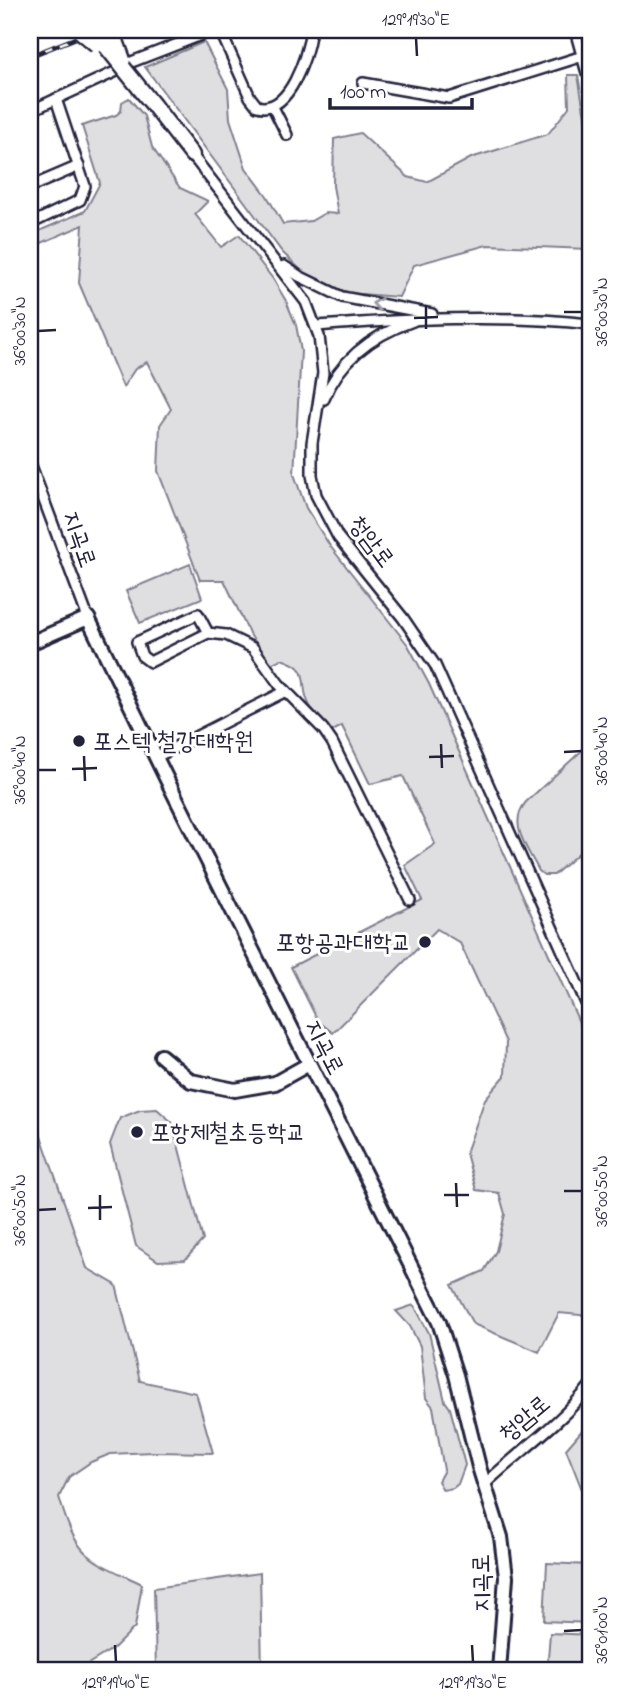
<svg xmlns="http://www.w3.org/2000/svg" width="620" height="1701" font-family="'Indie Flower','Poor Story',sans-serif">
<style>
.green{fill:#dfdfe2;stroke:#80808e;stroke-width:2}
.lines{fill:none;stroke-linecap:round;stroke-linejoin:round}
.street-casing{stroke:#22223b;stroke-width:14}
.secondary-casing{stroke:#22223b;stroke-width:18}
.primary-casing{stroke:#22223b;stroke-width:19}
.street{stroke:#fff;stroke-width:9}
.secondary{stroke:#fff;stroke-width:12}
.primary{stroke:#fff;stroke-width:14}
.rail-casing{stroke:#22223b;stroke-width:5}
.rail{stroke:#fff;stroke-width:2.5;stroke-dasharray:8;stroke-linecap:butt}
.primary-bridge-casing{stroke:#22223b;stroke-width:19;stroke-linecap:butt}
.primary-bridge{stroke:#fff;stroke-width:14}
.oneway{stroke:#9c9ca7}
.ticks{fill:none;stroke:#22223b;stroke-width:2.5}
.poi-dot{fill:#22223b;stroke:#fff;stroke-width:2.5}
.labels{text-anchor:middle;stroke-width:6;stroke-linejoin:round;paint-order:stroke}
.street-label{font-size:24px;fill:#22223b;stroke:#fff}
.poi-label{font-size:24px;fill:#22223b;stroke:#fff;text-anchor:start}
.neatline{fill:none;stroke:#22223b;stroke-width:2.5}
.ticks-label{font-size:18px;text-anchor:middle;fill:#22223b}
</style>
<rect width="100%" height="100%" fill="#fff"/>
<filter id="ink" filterUnits="userSpaceOnUse"><feTurbulence type="fractalNoise" baseFrequency=".0143" numOctaves="2"/><feDisplacementMap in="SourceGraphic" scale="14" xChannelSelector="R" yChannelSelector="G"/><feConvolveMatrix kernelMatrix="1 2 1 2 8 2 1 2 1" color-interpolation-filters="sRGB"/></filter>
<g filter="url(#ink)">
<!-- green -->
<g class="green">
<polygon points="204,42 228,89 230,119 246,168 267,196 283,224 311,221 325,213 338,214 333,186 334,139 360,133 408,177 427,182 471,158 548,134 569,107 568,75 578,75 588,135 588,249 487,245 414,265 399,297 348,293 303,272 282,252 145,67"/>
<path d="M129 98 144 116 152 147 180 188 208 201 195 214 221 247 239 235 273 279 286 301 296 325 301 351 294 474 306 508 330 546 408 645 429 684 590 1047V1316L559 1313 539 1352 473 1324 452 1285 484 1271 496 1251 505 1214 499 1193 476 1190 466 1153 485 1099 505 1076 506 1042 460 943 437 929 333 1033 318 1021 291 967 422 900 405 865 435 844 403 776 370 784 342 726 331 732C325 724 316 715 310 706 297 684 315 669 281 659L271 664 249 633 224 580H200L158 471 160 425 171 409 147 362 135 369 123 387 79 283 83 225 30 248V235L85 211 100 183 82 126 116 115 121 111 122 102Z"/>
<polygon points="190,564 202,598 140,623 126,591"/>
<path d="M590 743V843L554 875H544L539 871C528 849 507 824 526 802Z"/>
<path d="M30 1104 87 1268 116 1285 140 1381 196 1393 213 1453 152 1452 110 1454 91 1462 69 1477 59 1497C77 1559 88 1558 142 1584L135 1627 114 1648 83 1667 30 1669Z"/>
<polygon points="157,1109 172,1122 203,1240 185,1260 158,1261 136,1246 110,1144 120,1118 140,1110"/>
<polygon points="414,1305 429,1333 445,1401 450,1408 465,1465 458,1484 453,1488 443,1490 438,1481 444,1470 433,1407 426,1398 420,1346 410,1326 396,1311"/>
<polygon points="590,1421 590,1510 566,1449"/>
<polygon points="547,1563 590,1565 590,1623 544,1621"/>
<polygon points="260,1573 262,1671 156,1671 154,1588"/>
<polygon points="550,1633 590,1635 590,1671 547,1671"/>
</g>
<g class="lines">
<!-- street casing -->
<g class="street-casing">
<g id="street">
<path d="M220 30 250 97 257 106C290 115 307 55 311 30"/>
<polyline points="575,30 587,73"/>
<polyline points="129,63 214,30"/>
<polyline points="363,83 449,98 583,56"/>
<polyline points="273,107 287,135"/>
<polyline points="30,111 117,71"/>
<polyline points="192,155 306,302 319,336 323,373 312,443 312,475 316,495 338,537 403,618 435,665 590,1012"/>
<polyline points="30,187 79,166"/>
<polyline points="30,224 80,200 85,186 56,99"/>
<polyline points="284,266 299,276 342,297 432,314"/>
<path d="M317 326C408 319 498 314 590 324"/>
<path d="M324 399C340 359 373 335 413 321"/>
<polyline points="30,463 88,618"/>
<polyline points="208,633 150,662 142,656 137,642 198,614 208,633 226,635 253,648 279,684 323,729 332,742 410,900"/>
<polyline points="156,757 286,691"/>
<path d="M486 1483C521 1450 560 1424 590 1386"/>
</g>
</g>
<!-- secondary casing -->
<g class="secondary-casing">
<g id="secondary">
<polyline points="30,643 88,618 171,788 439,1322 456,1375 479,1467 501,1537 506,1577 499,1671"/>
<polyline points="161,1056 191,1081 235,1090 275,1083 309,1064"/>
</g>
</g>
<!-- primary casing -->
<g class="primary-casing">
<polyline id="primary" points="154,106 192,155"/>
</g>
<!-- street -->
<use href="#street" class="street"/>
<!-- secondary -->
<use href="#secondary" class="secondary"/>
<!-- primary -->
<use href="#primary" class="primary"/>
<!-- rail casing -->
<g class="rail-casing">
<polyline id="rail" points="30,56 96,30"/>
</g>
<!-- rail -->
<use href="#rail" class="rail"/>
<!-- primary-bridge casing -->
<g class="primary-bridge-casing">
<g id="primary-bridge">
<polyline points="79,30 97,45"/>
<polyline points="93,30 154,106"/>
<polyline points="112,30 123,60"/>
</g>
</g>
<!-- primary-bridge -->
<use href="#primary-bridge" class="primary-bridge"/>
</g>
<!-- one-way arrows -->
<defs><path id="oneway-chevron" d="M-2-3.5L2.5 0L-2 3.5" fill="none" stroke-width="1.6" stroke-linecap="round" stroke-linejoin="round" transform="scale(1.75)"/></defs>
<use class="oneway" href="#oneway-chevron" transform="translate(377 304) rotate(-171)"/>
</g>
<!-- ticks -->
<path class="ticks" d="M416 38 417 56M426 305V329M564 312H582M414 318 438 317M38 331 56 330M441 744 442 768M564 752 582 751M84 756 85 781M429 757 454 756M72 769 97 768M38 770H56M456 1183 457 1207M564 1191H582M100 1195V1220M444 1195H469M88 1208 112 1207M38 1210 56 1209M564 1631 582 1630M115 1645 116 1662M472 1645 473 1662"/>
<!-- markers -->
<g class="poi-dot">
<circle cx="79" cy="741" r="7"/>
<circle cx="425" cy="942" r="7"/>
<circle cx="137" cy="1132" r="7"/>
</g>
<g class="labels">
<!-- street labels -->
<g class="street-label">
<text transform="translate(80 539) rotate(71)" y="8">지곡로</text>
<text transform="translate(372 541) rotate(53)" y="8">청암로</text>
<text transform="translate(325 1047) rotate(63)" y="8">지곡로</text>
<text transform="translate(524 1418) rotate(-40)" y="8">청암로</text>
<text transform="translate(481 1583) rotate(-91)" y="8">지곡로</text>
</g>
<!-- poi labels -->
<g class="poi-label">
<text x="93" y="749">포스텍 철강대학원</text>
<text x="411" y="950" text-anchor="end">포항공과대학교</text>
<text x="151" y="1140">포항제철초등학교</text>
</g>
</g>
<!-- margin -->
<rect width="620" height="1701" fill="none" stroke="#fff" stroke-width="77"/>
<!-- scale -->
<path d="M330 98v10h142v-10" fill="none" stroke="#22223b" stroke-width="3.5"/>
<text x="340" y="98" font-size="21" fill="#22223b" stroke="#ffffff" stroke-width="5" paint-order="stroke">100 m</text>
<rect x="38" y="38" width="544" height="1624" class="neatline"/>
<g class="ticks-label">
<text x="416" y="25">129°19'30"E</text>
<text transform="translate(601 312) rotate(-90)" y="6">36°00'30"N</text>
<text transform="translate(19 331) rotate(-90)" y="6">36°00'30"N</text>
<text transform="translate(601 751) rotate(-90)" y="6">36°00'40"N</text>
<text transform="translate(19 770) rotate(-90)" y="6">36°00'40"N</text>
<text transform="translate(601 1191) rotate(-90)" y="6">36°00'50"N</text>
<text transform="translate(19 1210) rotate(-90)" y="6">36°00'50"N</text>
<text transform="translate(601 1630) rotate(-90)" y="6">36°01'00"N</text>
<text x="116" y="1688">129°19'40"E</text>
<text x="473" y="1688">129°19'30"E</text>
</g>
</svg>
